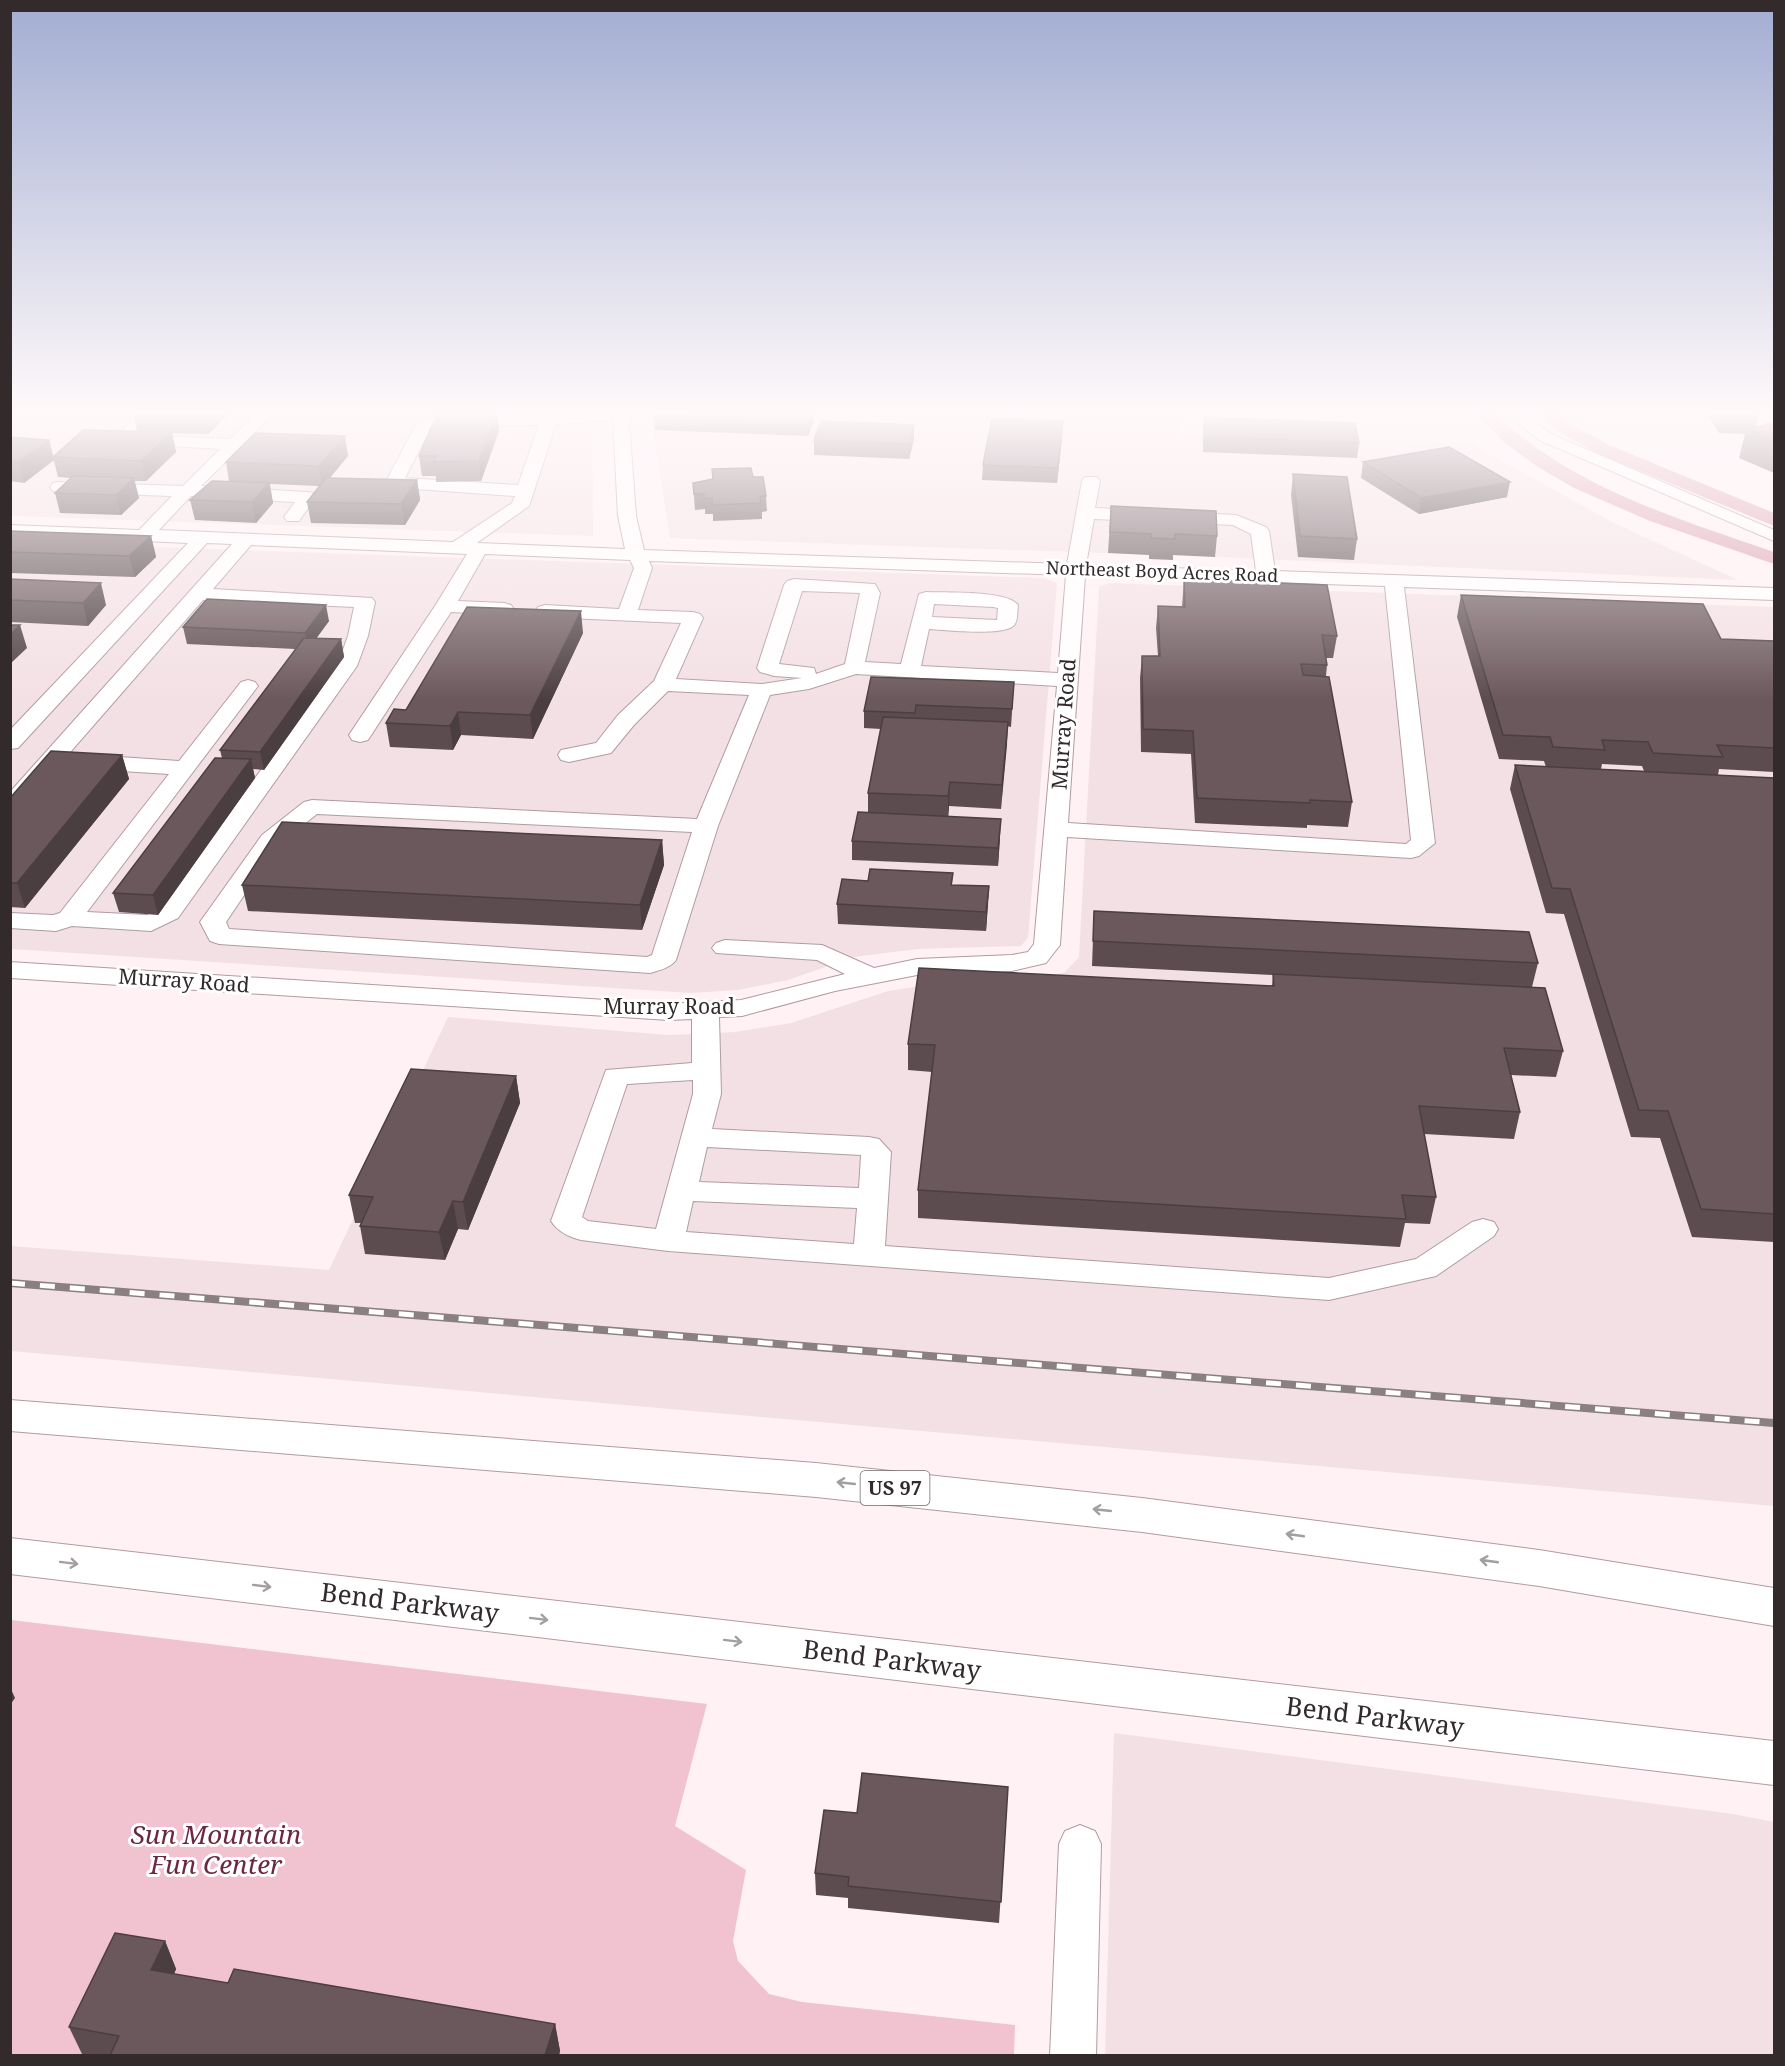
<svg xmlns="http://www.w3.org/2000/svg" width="1785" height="2066" font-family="'Noto Serif',serif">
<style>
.built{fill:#f3e0e4}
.green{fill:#f1c2cf}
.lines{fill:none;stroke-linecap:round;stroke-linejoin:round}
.canal{fill:#daa2b2;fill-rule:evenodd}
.minor-casing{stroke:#b19ba1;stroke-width:2}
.highway-casing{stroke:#b19ba1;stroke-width:2}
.minor{fill:#fff;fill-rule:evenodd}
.highway{fill:#fff;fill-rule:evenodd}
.rail-casing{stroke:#8a7f81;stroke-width:8}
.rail{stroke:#fff;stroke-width:5;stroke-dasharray:15;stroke-linecap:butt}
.wall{fill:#5c4c50;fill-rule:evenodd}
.shaded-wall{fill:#4b3e41}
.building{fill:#6b585d;stroke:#4b3e41;stroke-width:1.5}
.oneway{stroke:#a39fa0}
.labels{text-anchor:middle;stroke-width:6;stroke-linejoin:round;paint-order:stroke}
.far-street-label{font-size:18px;fill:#332a2c;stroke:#fff}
.shield{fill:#fff;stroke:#706a6b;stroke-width:1.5}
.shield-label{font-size:20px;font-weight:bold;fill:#332a2c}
.street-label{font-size:21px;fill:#332a2c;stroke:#fff}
.near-street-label{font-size:26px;fill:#332a2c;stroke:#fff}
.near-park-label{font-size:26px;font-style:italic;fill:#6b2840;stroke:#fff}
</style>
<rect width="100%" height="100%" fill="#fff1f4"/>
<!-- built -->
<g class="built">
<polygon points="11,411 594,411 592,419 593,536 11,516"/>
<polygon points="650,411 1181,411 1182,433 1470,443 1612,522 1738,580 1215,557 670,538"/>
<polygon points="10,542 1043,578 1057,583 1028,938 1021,946 918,949 854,957 788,980 738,990 691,993 11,949"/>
<polygon points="1110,583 1774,607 1774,1506 11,1351 10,1246 329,1270 448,1017 669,1035 735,1032 791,1023 888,991 920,986 1038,981 1065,972 1079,957 1099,587"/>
<polygon points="1114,1733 1733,1814 1774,1822 1774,2055 1105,2055"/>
</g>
<!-- green -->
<polygon class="green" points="11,1620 707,1704 675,1826 746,1870 733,1941 738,1961 769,1994 802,2002 1015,2025 1014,2056 11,2056"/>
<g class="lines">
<!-- canal -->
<g class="canal">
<path d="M1473 411H1491C1574 488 1670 516 1774 552V564L1650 521 1574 488 1538 467 1505 443Z"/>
<polygon points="1537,411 1555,411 1571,424 1609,445 1774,513 1774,526 1597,453 1559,432"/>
</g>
<!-- minor casing -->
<g class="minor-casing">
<g id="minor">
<polygon points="89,411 112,411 113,412 105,417 91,414"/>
<path d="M143 411H160L135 435 230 439 259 411H276L248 440 286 442 288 446 286 450 239 449 201 486 307 492 313 493 316 497 299 521H287L284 517 295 502 191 496 159 530 453 542 512 503 515 496 388 487 385 483 417 423 432 417 631 411 629 420 636 516 644 550 1067 564 1082 481 1085 477H1097L1100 481 1095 508 1236 515 1266 527 1269 531 1275 571 1774 588V600L1404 587 1435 843 1419 856 1411 858 1067 837 1060 945 1046 963 1012 971 917 975 835 991 742 1016 719 1017 721 1094 712 1129 869 1137 879 1139 891 1152 885 1246 1329 1278 1416 1259 1472 1222 1483 1219 1494 1222 1498 1229 1494 1236 1436 1276 1329 1300 668 1251 581 1240C569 1237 558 1232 551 1221L606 1070 692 1063V1019L669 1020 10 978V962L669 1004 741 1000 845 974 817 960 716 953 712 948 716 943 725 940 822 945 874 968 917 959 1012 955 1028 952 1034 944 1057 686 856 674 809 689 770 695 718 826 676 960C670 968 660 970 650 973L219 944 210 941 200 922 262 835 304 802 312 800 697 819 749 695 668 691 634 725 611 753 569 762 561 760 558 755 561 750 596 743 618 715 654 681 681 623 545 617 538 615 535 611 538 607 545 605 619 609 634 568 630 560 485 554 458 601 504 603 511 605 514 609 511 613 504 615 451 612 368 740 360 742 352 740 349 735 435 606 467 554 251 545 213 589 372 598 375 602 368 636 357 666 178 918 151 931 72 926 56 931 10 928V913L53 915 60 913 169 774 89 769 81 767 78 762 81 757 89 755 179 761 241 682 248 680 255 682 258 686 255 690 87 912 147 915 160 908 337 666 348 636 354 607 203 600 18 812 10 814V792L232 544 207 543 18 748 10 749V730L188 543 10 535V525L139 530 172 496 59 492 53 491 50 487 53 483 59 482 183 486 220 449 120 443 116 437 118 434ZM613 420 618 516 625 549 477 543 529 506 556 424ZM539 425 518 485 405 478 430 429 435 427ZM1094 519 1233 525 1251 534 1256 571 1086 565ZM649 561 1066 575 1058 673 921 666 929 629C944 630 1008 637 1015 624 1018 619 1017 611 1018 605 1007 590 945 593 926 592L919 594 901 664 865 662 880 593 875 584 794 579 787 581 784 585 757 668 760 672 774 676 802 678 762 684 676 679 703 618 700 614 693 612 638 610 652 568ZM1085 576 1385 586 1411 840 1406 844 1068 823ZM802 591 860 593 845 664 816 674 814 668 779 664ZM934 604 993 607 998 608 997 620 932 617ZM317 814 692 832 652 955 647 957 229 929 226 922 278 845ZM693 1080V1094L656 1229 588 1221 582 1217 627 1084ZM707 1147 861 1155 859 1188 699 1182ZM693 1201 857 1208 854 1244 686 1232Z"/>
<polygon points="1502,411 1520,411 1551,434 1774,530 1774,541 1539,440"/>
<polygon points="1080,1825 1095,1831 1101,1844 1096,2056 1050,2056 1059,1844 1065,1831"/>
</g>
</g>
<!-- highway casing -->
<g class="highway-casing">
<g id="highway">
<polygon points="10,1400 816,1463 1142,1498 1539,1550 1774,1588 1774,1626 1539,1586 1142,1532 816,1497 10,1431"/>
<polygon points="10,1538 1774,1741 1774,1785 10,1574"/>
</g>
</g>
<!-- minor -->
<use href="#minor" class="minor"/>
<!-- highway -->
<use href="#highway" class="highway"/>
<!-- rail casing -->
<g class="rail-casing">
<polyline id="rail" points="10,1283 1774,1423"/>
</g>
<!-- rail -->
<use href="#rail" class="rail"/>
</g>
<!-- wall -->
<g class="wall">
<polygon points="232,411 208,434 172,433 176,452 146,481 134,481 139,498 121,515 60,513 55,493 71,478 58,477 53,457 137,431 133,413"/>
<polygon points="656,411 813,411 814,421 808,436 655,430 654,415"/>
<polygon points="1705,411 1760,411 1756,427 1774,425 1774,473 1739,458 1745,434 1719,433"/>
<polygon points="497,412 499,431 481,481 436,482 436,476 422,476 419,456"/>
<polygon points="1204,417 1359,443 1357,458 1203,452 1203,432"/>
<polygon points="914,425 914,439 909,459 814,455 814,440"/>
<polygon points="1062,436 1057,483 982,480 983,465"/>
<polygon points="10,437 49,440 54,460 24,483 10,481"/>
<polygon points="348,456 330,478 417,480 420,500 405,525 311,523 307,502 319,486 270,484 273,503 256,523 195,520 190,500 229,481 226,462"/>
<polygon points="1363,462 1507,497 1419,514 1361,478"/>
<polygon points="712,469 753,477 766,496 767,511 762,512 762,519 713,521 713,514 705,514 705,509 695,510 693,483 712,479"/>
<polygon points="1293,474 1357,539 1354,560 1298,557 1291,495"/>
<polygon points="1111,506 1217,536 1215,557 1173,555 1173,560 1149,559 1149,555 1108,553"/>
<polygon points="10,531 151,536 156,557 135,577 10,573"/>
<polygon points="10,579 106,605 88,626 10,622"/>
<polygon points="1184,579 1337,636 1333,658 1326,658 1327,665 1326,676 1352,802 1348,827 1307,825 1307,828 1195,823 1191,754 1141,752 1140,678 1142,656 1158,656 1156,628 1158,606 1182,607"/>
<path d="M1461 595 1721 639 1774 641V772L1719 769 1718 775 1774 778V1242L1692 1237 1660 1138 1631 1137 1564 914 1546 913 1510 789 1515 765 1546 767 1544 761 1499 759 1457 617ZM1602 764 1642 766 1644 771 1601 769Z"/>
<polygon points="329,621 316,638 341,639 344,657 264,770 253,769 255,778 158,915 119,912 113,893 222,758 220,750 295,649 187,644 183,627"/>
<polygon points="583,633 533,739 461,735 453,750 390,747 386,723 406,710"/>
<polygon points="1014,682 1011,727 1007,726 1001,809 949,806 948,816 1000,837 998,866 852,860 852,841 868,813 868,793 881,729 864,728 864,711"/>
<polygon points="122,755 129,779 25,908 10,907 10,798"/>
<polygon points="662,840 664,865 642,930 248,911 242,885"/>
<polygon points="953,873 952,885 989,886 986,931 838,924 837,904 868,881"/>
<polygon points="1094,911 1538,963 1532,987 1563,1051 1556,1077 1511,1075 1520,1112 1514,1139 1424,1134 1436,1197 1430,1224 1405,1223 1400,1247 918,1218 918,1190 932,1072 908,1070 908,1044 1272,986 1273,975 1092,966"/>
<polygon points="516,1076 520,1103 468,1230 458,1229 445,1260 365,1254 360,1226 361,1223 355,1223 349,1195"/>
<polygon points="1008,1787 999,1923 848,1908 848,1898 816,1895 815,1873 857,1813"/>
<polygon points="165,1941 176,1969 174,1974 228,1983 555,2024 560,2051 559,2055 90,2055 82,2054 69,2027"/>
</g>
<!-- shaded-wall -->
<g class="shaded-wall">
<polygon points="208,411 232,411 208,434 204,415"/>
<polygon points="811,411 813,411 814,421 808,436 807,421"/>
<polygon points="497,412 499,431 481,481 479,461"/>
<polygon points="1063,421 1062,436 1057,483 1058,468"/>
<polygon points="914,425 914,439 909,459 909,444"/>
<polygon points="172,432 176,452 146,481 141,461"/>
<polygon points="345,436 348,456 322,486 319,466"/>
<polygon points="49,440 54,460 24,483 19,462"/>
<polygon points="134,478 139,498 121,515 116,495"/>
<polygon points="417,480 420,500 405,525 401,504"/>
<polygon points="1510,482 1507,497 1419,514 1421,498"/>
<polygon points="269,483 273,503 256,523 252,502"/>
<polygon points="151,536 156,557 135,577 129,556"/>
<polygon points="101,583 106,605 88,626 83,603"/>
<polygon points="326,605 329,621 308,650 305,633"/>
<polygon points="581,611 583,633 533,739 530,715"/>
<polygon points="20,625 27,648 10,664 10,635"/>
<polygon points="341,639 344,657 264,770 260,752"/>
<polygon points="458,712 461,735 453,750 450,726"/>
<polygon points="1008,722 1007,745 1001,809 1002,785"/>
<polygon points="122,755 129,779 25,908 17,883"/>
<polygon points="251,759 255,778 158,915 153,895"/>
<polygon points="950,782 949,806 948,820 948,796"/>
<polygon points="1001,819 1000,837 998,866 998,848"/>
<polygon points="662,840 664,865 642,930 640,905"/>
<polygon points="989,886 988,905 986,931 986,912"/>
<polygon points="516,1076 520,1103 468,1230 463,1202"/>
<polygon points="453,1201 458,1229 445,1260 439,1232"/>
<polygon points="10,1687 15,1698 10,1705"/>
<polygon points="165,1941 176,1969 163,1998 151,1970"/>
<polygon points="555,2024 560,2051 559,2055 545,2055"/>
</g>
<!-- building -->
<g class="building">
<polygon points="135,411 208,411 204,415 133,413"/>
<polygon points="656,411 811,411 807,421 654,415"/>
<polygon points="438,412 497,412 479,461 434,462 436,456 419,456"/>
<polygon points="1204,417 1355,423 1359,443 1205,437"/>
<polygon points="992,418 1063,421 1058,468 983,465"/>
<polygon points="821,421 914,425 909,444 814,440"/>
<polygon points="1770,423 1774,425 1774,440 1747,430"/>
<polygon points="83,430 172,432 141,461 53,457"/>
<polygon points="255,433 345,436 319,466 226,462"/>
<polygon points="10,437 49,440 19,462 10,462"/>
<polygon points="1449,447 1510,482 1421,498 1363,462"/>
<polygon points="751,468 753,477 763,477 766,496 760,496 761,503 712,505 712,498 704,499 704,494 694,494 693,483 713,479 712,469"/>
<polygon points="1293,474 1347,477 1357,539 1300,536"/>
<polygon points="73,476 134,478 116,495 55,493"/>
<polygon points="326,478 417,480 401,504 307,502"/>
<polygon points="212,481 269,483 252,502 190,500"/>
<polygon points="1111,506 1216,511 1217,536 1175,534 1175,539 1151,538 1151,534 1110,532"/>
<polygon points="10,531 151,536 129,556 10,552"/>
<polygon points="10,579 101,583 83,603 10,600"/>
<polygon points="1184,579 1327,585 1337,636 1322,635 1327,665 1301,664 1303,675 1329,677 1352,802 1310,800 1310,803 1197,798 1193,731 1143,729 1142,656 1160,656 1158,606 1185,607"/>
<polygon points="1461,595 1703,604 1721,639 1774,641 1774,748 1717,745 1723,757 1653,753 1648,742 1602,740 1605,750 1553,747 1550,737 1503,735"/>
<polygon points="207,599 326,605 305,633 183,627"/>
<polygon points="467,607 581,611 530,715 458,712 450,726 386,723 394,709 406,710"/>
<polygon points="10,625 20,625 10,635"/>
<polygon points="304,638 341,639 260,752 220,750"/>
<polygon points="871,677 1014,682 1012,709 916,705 915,713 864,711"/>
<polygon points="883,717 1008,722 1002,785 950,782 948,796 868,793"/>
<polygon points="51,751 122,755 17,883 10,883 10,798"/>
<polygon points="215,758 251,759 153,895 113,893"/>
<polygon points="1515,765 1774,778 1774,1214 1701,1209 1668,1111 1639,1110 1570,889 1552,888"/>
<polygon points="858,812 1001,819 998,848 852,841"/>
<polygon points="282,822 662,840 640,905 242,885"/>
<polygon points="870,869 953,873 951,885 989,886 986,912 837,904 842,879 868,881"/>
<polygon points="1094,911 1529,932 1538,963 1093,941"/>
<polygon points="919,968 1274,986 1273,974 1545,988 1563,1051 1504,1048 1520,1112 1419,1106 1436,1197 1402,1195 1406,1219 918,1190 935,1045 908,1044"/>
<polygon points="411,1069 516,1076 463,1202 453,1201 439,1232 360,1226 373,1197 349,1195"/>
<polygon points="862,1773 1008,1787 1001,1902 848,1886 849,1877 815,1873 824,1810 857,1813"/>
<polygon points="115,1933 165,1941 151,1970 228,1983 234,1969 555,2024 545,2055 111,2055 111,2053 119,2036 69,2027"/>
</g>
<!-- one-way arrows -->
<defs><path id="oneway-shaft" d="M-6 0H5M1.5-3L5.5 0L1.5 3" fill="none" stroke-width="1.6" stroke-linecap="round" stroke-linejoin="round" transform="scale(1.5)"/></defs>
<g class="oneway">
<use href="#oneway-shaft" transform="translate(846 1483) rotate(-174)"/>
<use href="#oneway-shaft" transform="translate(1102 1510) rotate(-174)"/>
<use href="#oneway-shaft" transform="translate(1295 1535) rotate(-172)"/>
<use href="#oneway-shaft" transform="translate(1489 1561) rotate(-172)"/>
<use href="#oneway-shaft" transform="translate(69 1563) rotate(7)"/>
<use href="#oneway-shaft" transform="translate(262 1586) rotate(7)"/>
<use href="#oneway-shaft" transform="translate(539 1619) rotate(7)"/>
<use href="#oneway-shaft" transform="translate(733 1641) rotate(7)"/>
</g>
<!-- sky -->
<linearGradient id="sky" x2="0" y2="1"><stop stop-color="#a2add2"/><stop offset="0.59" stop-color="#fff9fa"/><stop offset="1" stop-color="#fff9fa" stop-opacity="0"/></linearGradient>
<rect width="1785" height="700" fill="url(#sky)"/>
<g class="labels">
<!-- far-street labels -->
<g class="far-street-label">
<text transform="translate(1162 572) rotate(2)" y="6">Northeast Boyd Acres Road</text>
</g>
<!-- shield labels -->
<rect class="shield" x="860.5" y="1471" width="69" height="34" rx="4.5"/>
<g class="shield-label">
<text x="895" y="1495">US 97</text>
</g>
<!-- street labels -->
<g class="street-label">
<text transform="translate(1064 724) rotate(-86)" y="7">Murray Road</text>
<text transform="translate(184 981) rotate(4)" y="7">Murray Road</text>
<text x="669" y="1014">Murray Road</text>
</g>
<!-- near-street labels -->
<g class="near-street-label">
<text transform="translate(410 1603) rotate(7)" y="9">Bend Parkway</text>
<text transform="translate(892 1660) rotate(7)" y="9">Bend Parkway</text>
<text transform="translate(1375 1717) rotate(7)" y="9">Bend Parkway</text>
</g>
<!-- near-park labels -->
<g class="near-park-label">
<text x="216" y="1844">Sun Mountain<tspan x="216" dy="30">Fun Center</tspan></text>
</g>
</g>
<!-- border -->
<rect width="1785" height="2066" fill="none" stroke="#332a2c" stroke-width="24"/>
</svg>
